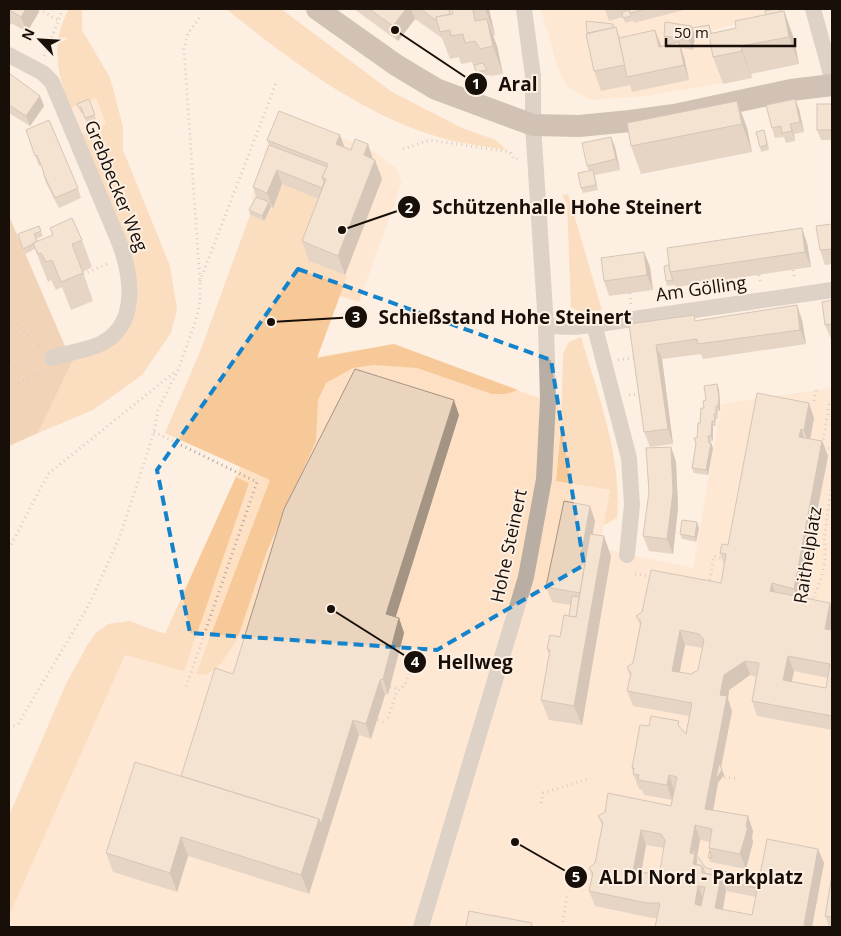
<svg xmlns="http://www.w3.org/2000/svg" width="841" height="936" font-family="'Open Sans',sans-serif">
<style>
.built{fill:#fee1c4}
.green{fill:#f8c998}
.forest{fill:#e3b483}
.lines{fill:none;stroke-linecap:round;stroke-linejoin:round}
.path{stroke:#b1a59a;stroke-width:3;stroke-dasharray:1 4;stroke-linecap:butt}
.street{stroke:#b8aea4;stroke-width:16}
.secondary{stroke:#9b8d7f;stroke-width:22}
.wall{fill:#c9b6a3;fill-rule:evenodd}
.shaded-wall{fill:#a49484}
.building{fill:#ead4bd;stroke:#a49484;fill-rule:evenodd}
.marked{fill:none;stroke:#1383cc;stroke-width:4;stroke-dasharray:10 6;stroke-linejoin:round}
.labels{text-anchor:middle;stroke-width:4;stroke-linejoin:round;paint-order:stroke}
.street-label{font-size:18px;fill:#170f08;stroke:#fdefe2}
.leader{fill:none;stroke:#170f08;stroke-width:2}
.callout-dot{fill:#170f08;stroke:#fdefe2;stroke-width:2}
.mark-label{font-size:15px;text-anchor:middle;font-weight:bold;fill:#fff}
.callout-label{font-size:19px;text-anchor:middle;font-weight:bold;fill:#170f08;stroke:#fdefe2;stroke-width:4;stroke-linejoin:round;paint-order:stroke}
</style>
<rect width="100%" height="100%" fill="#fdefe2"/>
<!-- built -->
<g class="built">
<polygon points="541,9 793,9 713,30 723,83 646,96 591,100 567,87 558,69 547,29 546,30"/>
<polygon points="96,98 106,124 81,135 70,108"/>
<polygon points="278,118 351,141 376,153 395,167 402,182 359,302 340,296 317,357 394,344 533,396 562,403 556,480 610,490 600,548 693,568 721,404 832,388 832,927 9,927 9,816 67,682 96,633 108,624 129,621 165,634 240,467 165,433 200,352 253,208 258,202 251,199 267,157 263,155"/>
</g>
<!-- green -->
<g class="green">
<path d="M69 9H82V30L109 76 113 88 123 127V150L170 266 177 309 171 333 142 375 93 410 38 433 74 358 134 312 81 135 106 124 96 98 70 108C57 73 50 43 69 9Z"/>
<path d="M226 9H281L392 92 462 128 496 140 506 150C482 146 456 143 432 135 356 111 288 58 226 9Z"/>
<polygon points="282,184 327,203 309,261 347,276 317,358 394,344 518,390 506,394 492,394 417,368 373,365 353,368 326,383 318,400 316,441 267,551 237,640 219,666 206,675 196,674 270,480 165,433 200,352 250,215 264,220 273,207"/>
<polygon points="568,194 602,310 580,312 571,307 567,204 562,195"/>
<path d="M581 337C598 396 622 455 617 518L604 525 610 490 556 481 561 425 563 354 569 342Z"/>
<polygon points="236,477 249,483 184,671 125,655 9,916 9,816 67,682 88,644 96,633 108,624 129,621 165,634"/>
</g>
<!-- forest -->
<polygon class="forest" points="9,216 65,346 74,358 38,433 9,446"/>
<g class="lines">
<!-- path -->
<g class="path">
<polyline points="39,9 58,20"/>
<polyline points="22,36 25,32"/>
<polyline points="44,56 63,9"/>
<polyline points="403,149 430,140 510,152 514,159 520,159"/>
<polyline points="793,270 795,279"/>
<polyline points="83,274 110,263"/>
<polyline points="759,275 761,284"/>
<polyline points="726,280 727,289"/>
<polyline points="200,281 277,81"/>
<polyline points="630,293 631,305"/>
<polyline points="9,318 42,348"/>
<polyline points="618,360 637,357"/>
<polyline points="9,368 37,361"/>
<polyline points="9,386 45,372"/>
<polyline points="629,395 642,394"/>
<polyline points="814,401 816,390"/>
<polyline points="829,404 822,447 832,449"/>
<polyline points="154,432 257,482 185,690"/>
<polyline points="9,549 48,474 176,371"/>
<polyline points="635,574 654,577"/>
<polyline points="709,585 714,556 722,558"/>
<path d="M812 603C814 594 817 591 819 584 824 572 827 551 824 539L832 483"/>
<polyline points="390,687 398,689"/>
<polyline points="388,718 397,691 405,685 410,670"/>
<polyline points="378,720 387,724"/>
<polyline points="9,728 18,724 89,605 120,536 154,432 158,410 178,370 195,323 200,303 200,282 184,49 188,33 201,16"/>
<polyline points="724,777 738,779"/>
<polyline points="541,803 543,793 588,779"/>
<polyline points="562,927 567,896"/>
</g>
<!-- street -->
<g class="street">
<polyline points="813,9 832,78"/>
<path d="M9 55 43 73 52 82 119 242C132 276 140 327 98 345 83 351 67 353 52 358"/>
<polyline points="594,324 629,458 632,505 627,555"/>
<polyline points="546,326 574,327 606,323 832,290"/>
<polyline points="421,927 526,577 544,479 548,400 546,326 533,125 533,76 524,9"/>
</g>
<!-- secondary -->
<polyline class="secondary" points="317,9 396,65 436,89 533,125 579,126 630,121 674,115 791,90 832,85"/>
</g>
<!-- wall -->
<g class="wall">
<polygon points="9,9 39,12 27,32 11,23 10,25 9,25"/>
<polygon points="354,9 450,9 452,14 453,14 452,9 489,9 495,35 493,36 497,46 503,74 490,76 489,75 478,77 472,62 461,64 459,57 450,59 442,38 415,19 398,41"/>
<polygon points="605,9 688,9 634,23 633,20 633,21 625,23 623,17 609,21"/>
<polygon points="784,11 794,39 799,64 751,74 752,78 723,84 713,57 710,40 695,37 693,50 681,48 684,57 689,80 632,92 630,85 601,91 594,71 614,28 616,27 620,38 661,46 667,45 664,36 692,28 712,33 736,28"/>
<polygon points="9,73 40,96 44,106 30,126 9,113"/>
<polygon points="89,99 96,120 87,124 83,113 81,113 77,104"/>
<polygon points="737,101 747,128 752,152 641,174 631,146"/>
<polygon points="832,104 832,140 821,140 817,130"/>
<polygon points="799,109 804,132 794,134 795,141 786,143 784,137 775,138 772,128"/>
<polygon points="26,130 78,188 81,198 59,208 46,183 43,173 44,173 41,165 39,166"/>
<polygon points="340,135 344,148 373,159 382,179 345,275 309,261 302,241 318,199 282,184 273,208 271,207 264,221 250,215 249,210 256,197 253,187 269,145 267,140"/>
<polygon points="766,135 769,150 761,152 760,147"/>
<polygon points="611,137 615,147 620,170 595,175 598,190 583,193 581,188 589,171 587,166"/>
<polygon points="832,224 832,264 825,265 820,250"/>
<polygon points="39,226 43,236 36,239 37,241 82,240 92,267 83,272 93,301 71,310 62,287 56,290 51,280 48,282 35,249 25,254 18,234"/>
<polygon points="807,243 811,267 676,287 675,285 667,286 666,281 664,266"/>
<polygon points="644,252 650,267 653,290 609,296 604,281"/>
<polygon points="832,300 832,339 831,339 825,325"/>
<polygon points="802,320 806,344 703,359 701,354 662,359 673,444 650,447 644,432 629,324 697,321"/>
<polygon points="717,384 719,390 720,404 720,411 718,411 718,419 716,419 716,426 713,426 713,441 710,441 713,448 708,475 694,473 692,468 697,438 706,400"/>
<path d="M757 393 814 418 810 439 822 441 828 456 801 597 830 603 832 609V730L757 716 752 701 756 677 750 675 729 690 728 699 732 711 721 768 724 775 718 783 713 810 748 816 753 831 752 838 753 842 746 869 710 862 708 857 710 842 700 840 697 856 706 868 759 878 818 849 824 863 812 927H816H655L657 918H652L595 906 589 891 592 877 589 868 595 863 602 826 598 816 671 806 672 800 644 795 642 790 639 789 633 774V772L632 768 649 726 682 729 686 734 689 716 633 706 627 691 630 676 627 667 633 663 640 625 636 616 721 583 724 565 720 553 728 545ZM685 645 702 648 698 670 691 674 680 672ZM794 671 828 678 826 688 791 682ZM646 845 664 848 660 870 654 874 641 872ZM726 891 756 897 752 915 723 910Z"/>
<polygon points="459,415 395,617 399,618 404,633 388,694 385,695 371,739 359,735 309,894 188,856 177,892 113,872 106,853 181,776 233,674"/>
<polygon points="671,447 676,462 678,508 673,554 649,551 643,536"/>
<polygon points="590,506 595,521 593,534 611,556 582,725 549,720 541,700 549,655 547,649 560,637 569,616 571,605 552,602 546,587"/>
<polygon points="699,528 696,542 682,539 680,534"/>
<polygon points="832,875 832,927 829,927 825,916"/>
</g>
<!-- shaded-wall -->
<g class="shaded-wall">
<polygon points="26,9 38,9 39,12 27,32 21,17"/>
<polygon points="406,9 411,9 415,19 398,41 393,26"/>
<polygon points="485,9 489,9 495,35"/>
<polygon points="784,11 794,39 799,64 789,37"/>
<polygon points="9,16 11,23 10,25 9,22"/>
<polygon points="487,19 497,46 503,74 493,46"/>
<polygon points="691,26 695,37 693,50 689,40"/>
<polygon points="655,30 661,45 664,62 659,47"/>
<polygon points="679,42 684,57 689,80 684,65"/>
<polygon points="741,46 751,74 752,78 742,51"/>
<polygon points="40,96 44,106 30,126 26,116"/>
<polygon points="795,99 799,109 804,132 800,122"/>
<polygon points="737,101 747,128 752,152 742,124"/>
<polygon points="790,124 794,134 795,141 792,131"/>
<polygon points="340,135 347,154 336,144"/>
<polygon points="611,137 615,147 620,170 616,159"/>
<polygon points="368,144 374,162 375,160 382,179 345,275 338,256 364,155"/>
<polygon points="277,170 282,184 273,208 267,193"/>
<polygon points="269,202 271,207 264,221 262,216"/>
<polygon points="802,228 807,243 811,267 805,252"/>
<polygon points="644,252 650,267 653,290 647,275"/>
<polygon points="797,305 802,320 806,344 800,330"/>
<polygon points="656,345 662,359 673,444 668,429"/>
<polygon points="717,384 719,390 720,404 720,411 718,406"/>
<polygon points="454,400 459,415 392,629 386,614"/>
<polygon points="809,403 814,418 809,445 804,430"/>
<polygon points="712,421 713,426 713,441 711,436"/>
<polygon points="801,429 806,444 799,437"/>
<polygon points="708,436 711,446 711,443 713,448 708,475 706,470 709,443"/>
<polygon points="822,441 828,456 799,603 794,589"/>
<polygon points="671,447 676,462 678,508 673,554 667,539"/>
<polygon points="590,506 595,521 587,564 588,608 581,556"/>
<polygon points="697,522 699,528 696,542 695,537"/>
<polygon points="604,536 611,556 582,725 574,706"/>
<polygon points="772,583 777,598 770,591"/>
<polygon points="830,603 832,609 832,634 825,629"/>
<polygon points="399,618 404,633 388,694 383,679"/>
<polygon points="680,630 685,645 677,685 672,671"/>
<polygon points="788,656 794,671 789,695 783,680"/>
<polygon points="745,661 750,675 729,690 728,699 732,711 720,772 722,770 724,775 718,783 713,811 705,809 720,695 724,675"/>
<polygon points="380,680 385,695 371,739 366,724"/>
<polygon points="353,720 359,735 309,894 301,875 319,819"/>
<polygon points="669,775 674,790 672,800 667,785"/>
<polygon points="748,816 753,831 752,838 753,842 746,869 740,854"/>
<polygon points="695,825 700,840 695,869 690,853"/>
<polygon points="641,830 646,845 639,886 633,871"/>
<polygon points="181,837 188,856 177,892 170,873"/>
<polygon points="818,849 824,863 812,927 804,925"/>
<polygon points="721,876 726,891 720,923 715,908"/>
<polygon points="698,886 704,901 700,919 695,904"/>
</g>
<!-- building -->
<g class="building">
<polygon points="9,9 26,9 21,17 9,10"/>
<polygon points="369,9 406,9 393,26"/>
<polygon points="421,9 449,9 450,14 436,17 437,21"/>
<polygon points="452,9 480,9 473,10 475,21 487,19 493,46 480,49 475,41 465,43 463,34 451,36 450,30 440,32 436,17 453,14"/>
<polygon points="629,9 646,9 630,13"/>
<polygon points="776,9 780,9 780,12 766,15 765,11"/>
<polygon points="629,10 631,16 623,18 622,12"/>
<polygon points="784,11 789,37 741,46 742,51 713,57 709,34 736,28 735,21"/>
<polygon points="586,21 613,24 613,28 587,33"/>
<polygon points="665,22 691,26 689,40 664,36"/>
<polygon points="709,25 711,33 709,34 709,35 693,32 692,28"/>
<polygon points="616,27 625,65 594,71 586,34"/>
<polygon points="655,30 659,47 679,42 684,65 627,77 619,38"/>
<polygon points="483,63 487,70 476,72 474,65"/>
<polygon points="9,73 40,96 26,116 9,105"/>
<polygon points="89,99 95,115 85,118 81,107 79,108 77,104"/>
<polygon points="795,99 800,122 790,124 792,131 782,133 781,126 772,128 766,105"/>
<polygon points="737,101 742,124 631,146 627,123"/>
<rect x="817" y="104" width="15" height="26"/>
<polygon points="279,111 340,135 336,144 351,150 355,139 368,144 364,155 375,160 338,256 302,241 326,179 322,177 328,164 267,140"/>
<polygon points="49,120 78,188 55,198 43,173 44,173 37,155 35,156 26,130"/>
<polygon points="764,130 767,145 760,147 756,132"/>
<polygon points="611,137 616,159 587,166 582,143"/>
<polygon points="269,145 327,167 322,177 324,182 322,188 277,170 267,193 253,187"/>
<polygon points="593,170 596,185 581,188 578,173"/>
<polygon points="256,197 269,202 262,216 249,210"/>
<polygon points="72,218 82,240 72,244 83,273 61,282 52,260 46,262 41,253 38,254 33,243 53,235 50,228"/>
<polygon points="832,224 832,249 820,250 816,226"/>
<polygon points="39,226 41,231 34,234 37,241 33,243 33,244 23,249 18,234"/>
<polygon points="802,228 805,252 670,272 667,248"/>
<polygon points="644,252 647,275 604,281 601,258"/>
<polygon points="669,265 670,272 673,280 666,281 664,266"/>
<polygon points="832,300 832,324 825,325 822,302"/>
<polygon points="797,305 800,330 698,344 697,339 656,345 668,429 644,432 629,324 694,315 695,321"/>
<polygon points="355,369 454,400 386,614 399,618 383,679 380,680 366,724 353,720 321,824 319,819 181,776 215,668 233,674 284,509"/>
<polygon points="717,384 719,399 718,406 716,406 716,413 714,414 715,421 712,421 711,436 708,436 709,443 711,443 706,470 692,468 696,444 694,438 697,438 698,423 700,423 701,408 704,408 703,401 706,400 704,386"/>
<path d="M757 393 809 403 804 430 801 429 799 437 822 441 794 589 772 583 770 591 830 603 825 629 832 630V716L752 701 759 663 745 661 724 675 720 695 727 696 705 809 748 816 746 827H748L740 854 709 848 712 829 695 825 690 853 695 854 693 864 702 866V873L721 876 715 908 752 915 767 839 818 849 804 925 816 927H655L660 903H647L589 891 593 873 589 868 595 863 603 822 598 816 605 812 608 793 671 806 677 777 669 775 667 785 638 780 639 775 633 774 634 768H632L640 725 649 726 651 716 679 721 678 725 686 734 692 703 627 691 631 673 627 667 633 663 641 622 636 616 642 612 651 570 721 583 726 554 720 553 722 544 728 545ZM680 630 699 634 704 640 698 670 691 674 672 671ZM788 656 830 664 826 688 783 680ZM641 830 661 834 665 840 660 870 654 874 633 871ZM698 886 705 887 701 906 695 904Z"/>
<polygon points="671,447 673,493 667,539 643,536 649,492 646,448"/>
<polygon points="564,501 590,506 581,556 586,557 580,593 546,587"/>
<polygon points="682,520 697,522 695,537 680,534"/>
<polygon points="590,534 604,536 574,706 541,700 550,650 547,649 550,635 560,637 564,615 576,617"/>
<polygon points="572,596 579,597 576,617 569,616"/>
<polygon points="135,762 319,819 301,875 181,837 170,873 106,853"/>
<polygon points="719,763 722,770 716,779"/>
<polygon points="693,850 706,868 759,878 757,888 723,881 721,876 704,873 704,870 702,866 696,864 697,859 695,854 692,853"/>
<polygon points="710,851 712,858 708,857"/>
<polygon points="832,875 832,917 825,916"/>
<polygon points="469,911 532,923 531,927 466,927"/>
</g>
<!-- marked area -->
<path d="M0 0H841V936H0ZM298 269 551 360 584 565 437 650 190 633 157 470Z" fill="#fdefe2" fill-opacity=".55" fill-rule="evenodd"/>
<path class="marked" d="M298 269 551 360 584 565 437 650 190 633 157 470Z"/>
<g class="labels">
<!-- street labels -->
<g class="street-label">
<text transform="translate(116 186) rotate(68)" y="6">Grebbecker Weg</text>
<text transform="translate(701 289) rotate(-8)" y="6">Am Gölling</text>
<text transform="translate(509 546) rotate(-78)" y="6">Hohe Steinert</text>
<text transform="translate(808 555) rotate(-81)" y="6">Raithelplatz</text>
</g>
</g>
<!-- callouts -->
<path class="leader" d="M395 30L476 84M342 230L409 207M271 322L356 317M331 609L415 662M515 842L576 877"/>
<g class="callout-dot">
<circle cx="395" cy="30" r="5"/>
<circle cx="342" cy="230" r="5"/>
<circle cx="271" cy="322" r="5"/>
<circle cx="331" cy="609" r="5"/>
<circle cx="515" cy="842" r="5"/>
<circle cx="476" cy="84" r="12"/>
<circle cx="409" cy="207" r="12"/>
<circle cx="356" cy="317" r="12"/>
<circle cx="415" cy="662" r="12"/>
<circle cx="576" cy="877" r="12"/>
</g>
<g class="mark-label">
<text x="476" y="89">1</text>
<text x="409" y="213">2</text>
<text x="356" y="322">3</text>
<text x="415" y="667">4</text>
<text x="576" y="882">5</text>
</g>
<g class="callout-label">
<text x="518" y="91">Aral</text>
<text x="567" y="214">Schützenhalle Hohe Steinert</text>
<text x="505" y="324">Schießstand Hohe Steinert</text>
<text x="475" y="669">Hellweg</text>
<text x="701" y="884">ALDI Nord - Parkplatz</text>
</g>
<!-- border -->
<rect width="841" height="936" fill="none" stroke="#170f08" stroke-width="20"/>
<!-- north arrow -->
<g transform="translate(40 40) rotate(295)" stroke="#fdefe2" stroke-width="4" paint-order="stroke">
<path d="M0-4L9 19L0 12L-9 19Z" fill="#170f08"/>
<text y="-8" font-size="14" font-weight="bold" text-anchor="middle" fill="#170f08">N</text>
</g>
<!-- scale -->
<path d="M666 38v8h129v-8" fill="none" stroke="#170f08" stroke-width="2.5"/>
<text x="674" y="38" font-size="15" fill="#170f08" stroke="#fdefe2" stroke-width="4" paint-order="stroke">50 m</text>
</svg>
